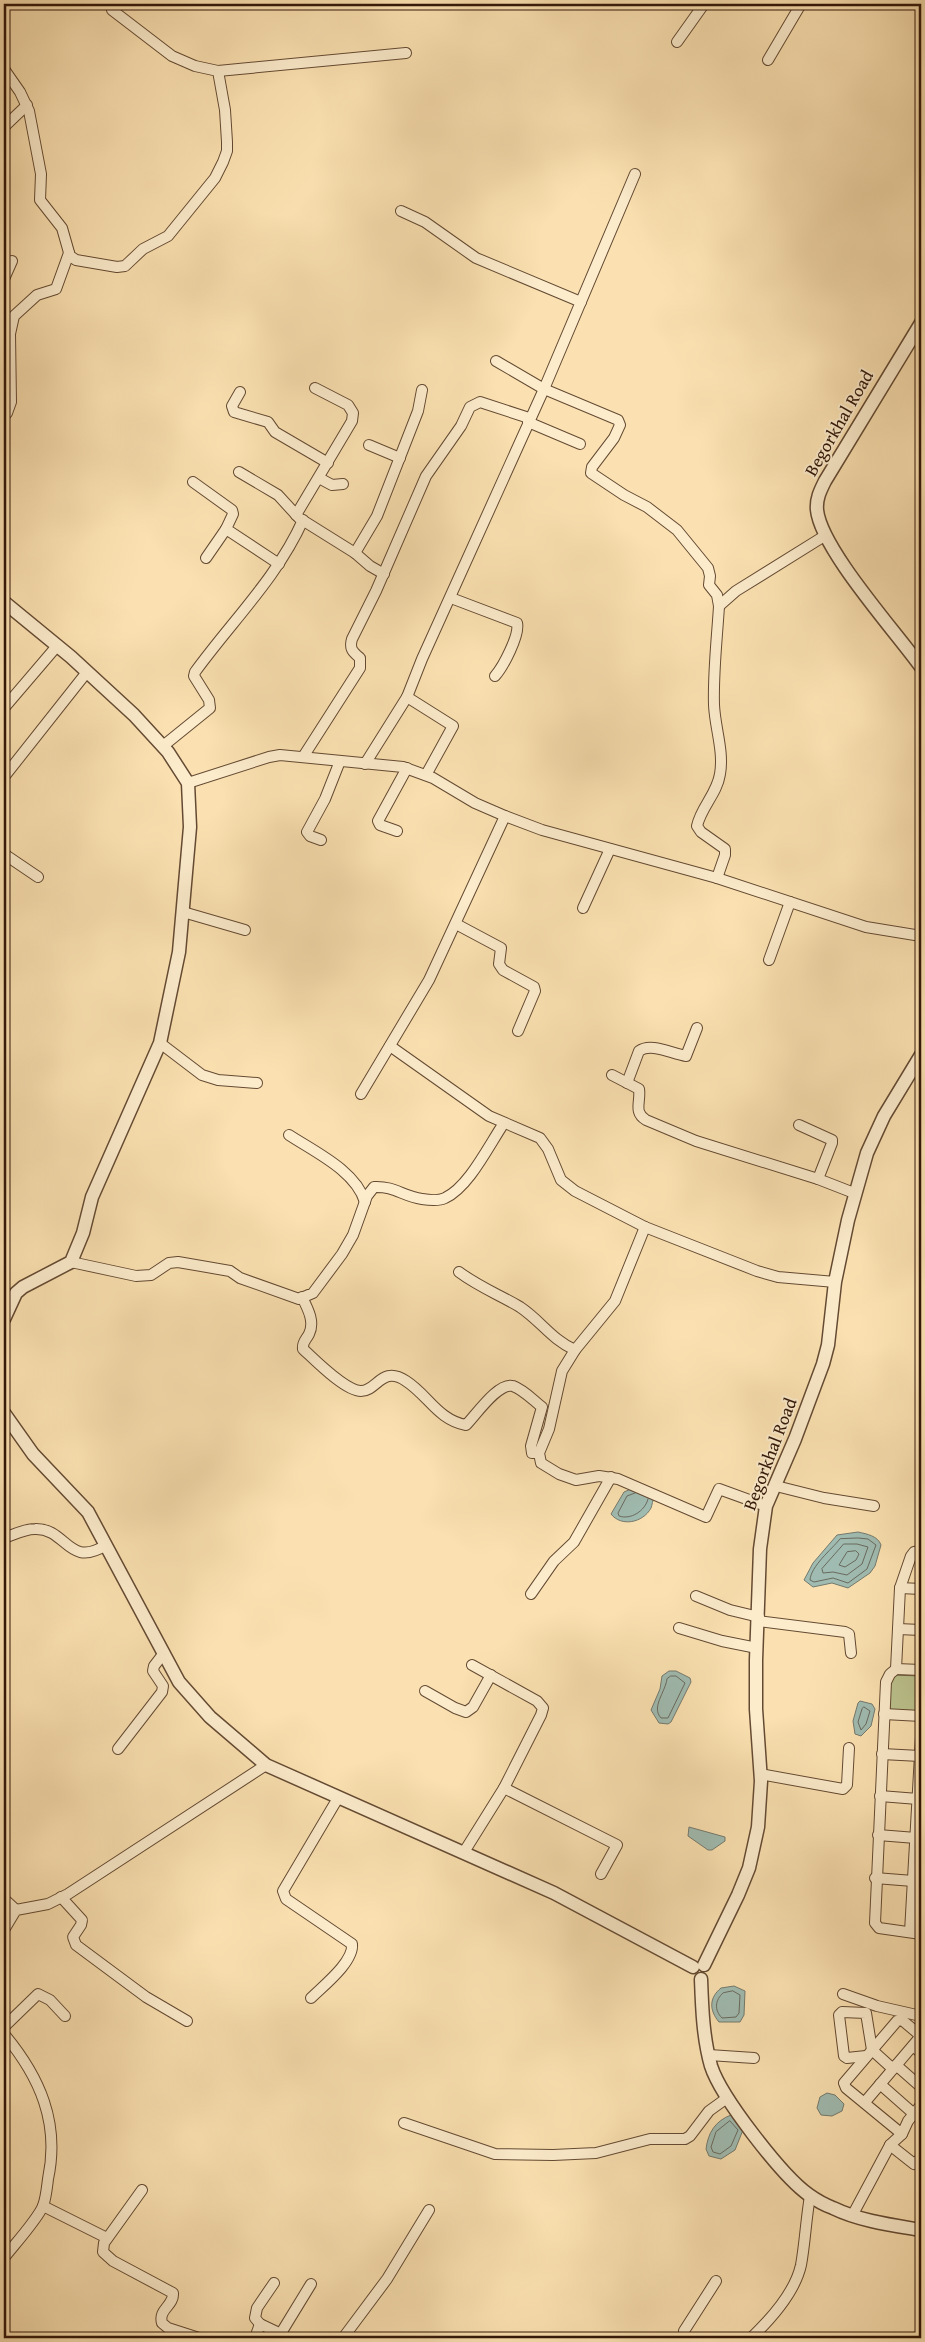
<svg xmlns="http://www.w3.org/2000/svg" width="925" height="2342" font-family="'Gentium Book Plus',serif">
<style>
.green{fill:#bcc38e;stroke:#776d4c}
.water{fill:#a0bcb2;stroke:#747a6e}
.lines{fill:none;stroke-linecap:round;stroke-linejoin:round}
.shore{stroke:#696a5e;stroke-width:1}
.minor-casing{stroke:#644a33;stroke-width:12}
.tertiary-casing{stroke:#644a33;stroke-width:15}
.minor{stroke:#fceccc;stroke-width:10}
.tertiary{stroke:#fceccc;stroke-width:12}
.labels{text-anchor:middle;stroke-width:4;stroke-linejoin:round;paint-order:stroke}
.street-label{font-size:18px;fill:#321709;stroke:#fceccc}
</style>
<rect width="100%" height="100%" fill="#fbe1b1"/>
<filter id="stains"><feTurbulence type="fractalNoise" baseFrequency=".004" numOctaves="4"/><feColorMatrix values="0 0 0 0 .2 0 0 0 0 .09 0 0 0 0 .02 0 0 0 .5 -.17"/></filter>
<radialGradient id="worn" r=".72"><stop offset=".6" stop-color="#630" stop-opacity="0"/><stop offset="1" stop-color="#630" stop-opacity=".3"/></radialGradient>
<!-- green -->
<polygon class="green" points="891,1675 921,1676 921,1712 889,1711"/>
<!-- water -->
<g class="water">
<path d="M631 1489 654 1496C653 1500 652 1505 651 1508 643 1523 621 1527 611 1514L624 1492Z"/>
<path d="M858 1532C867 1534 878 1536 881 1545L875 1566 870 1573 848 1588 832 1583 813 1587 804 1580 813 1563 837 1535Z"/>
<polygon points="669,1671 676,1671 690,1678 691,1682 671,1722 668,1724 659,1723 651,1710 660,1689 662,1676"/>
<polygon points="860,1701 872,1704 875,1709 871,1726 861,1736 855,1734 853,1721 858,1703"/>
<polygon points="689,1827 725,1837 725,1841 712,1850 708,1850 688,1836"/>
<path d="M734 1986 745 1991 744 2015 740 2022H719C709 2010 709 1998 721 1988Z"/>
<polygon points="827,2093 835,2095 844,2104 842,2111 832,2116 821,2115 817,2108 820,2097"/>
<path d="M731 2115 743 2130 735 2150 721 2159 709 2156 706 2149C708 2133 715 2121 731 2115Z"/>
</g>
<g class="lines">
<!-- shore -->
<g class="shore">
<path d="M635 1493 627 1496 618 1513 619 1516C631 1520 645 1511 648 1499"/>
<path d="M858 1538 868 1539 876 1545 867 1569 848 1583 833 1578 814 1582 810 1580C811 1566 831 1550 840 1539Z"/>
<polygon points="844,1544 857,1544 868,1547 862,1564 847,1575 833,1572 823,1573 822,1569"/>
<polygon points="856,1551 859,1554 856,1560 845,1567 839,1565 847,1552"/>
<path d="M671 1676H676L685 1683 668 1718H661C651 1707 665 1693 667 1679Z"/>
<polygon points="864,1707 870,1711 866,1724 861,1730 858,1722 862,1709"/>
<path d="M733 1991 740 1995 739 2013 736 2017 722 2018C714 2010 715 2000 723 1993Z"/>
<polygon points="730,2121 738,2130 731,2146 720,2154 713,2152 711,2147 716,2132"/>
</g>
<!-- minor casing -->
<g class="minor-casing">
<g id="minor">
<polyline points="677,42 704,4"/>
<polyline points="768,60 801,4"/>
<polyline points="4,69 20,92 29,111 41,174 40,200 62,228 70,256 76,260 117,267 125,266 143,249 168,236 215,178 223,162 227,151 227,142 225,110 218,71 195,66 172,56 112,10"/>
<polyline points="218,71 406,53"/>
<polyline points="4,127 27,105"/>
<polyline points="401,211 425,222 476,258 581,302"/>
<polyline points="4,279 12,261"/>
<path d="M496 361 544 389 618 420 620 425 614 438 592 467 591 473 624 495 647 507 677 530 708 568 710 576 709 585 717 595 719 606C717 639 713 672 714 705 715 728 724 751 720 774 717 794 701 807 697 826L701 832 725 849V855L717 878"/>
<polyline points="240,392 232,406 234,412 268,422 275,432 328,463"/>
<polyline points="4,416 7,413 11,402 10,334 14,316 37,295 56,289 69,253"/>
<polyline points="528,422 580,444"/>
<polyline points="369,445 400,458"/>
<polyline points="239,472 278,495 299,518 355,553 370,566 384,574"/>
<polyline points="319,478 332,485 343,484"/>
<polyline points="193,482 232,510 233,514 226,529 279,564"/>
<polyline points="296,515 352,421 353,413 348,405 315,388"/>
<polyline points="355,553 377,516 418,411 422,390"/>
<polyline points="206,558 226,529"/>
<path d="M451 598 517 623C520 635 503 667 495 676"/>
<polyline points="719,606 736,591 826,535"/>
<polyline points="407,697 453,726 426,775"/>
<polyline points="4,708 57,646"/>
<path d="M163 746 210 708 209 700 194 676 195 672C232 621 277 578 303 520"/>
<path d="M303 757 360 668V658C353 652 349 649 352 639L376 591 426 476 461 426 470 407 480 402 529 418"/>
<polyline points="365,764 407,697 422,659 544,389 635,174"/>
<polyline points="4,777 87,672"/>
<polyline points="188,783 269,757 280,755 403,767 433,778 475,803 505,816 542,830 717,878 866,927 921,936"/>
<polyline points="397,831 380,825 378,821 407,768"/>
<polyline points="321,840 310,836 307,832 325,799 340,761"/>
<polyline points="4,854 38,877"/>
<polyline points="583,908 610,849"/>
<polyline points="183,912 245,930"/>
<polyline points="4,924 4,933"/>
<polyline points="456,924 501,948 499,964 503,970 534,987 535,991 518,1031"/>
<polyline points="769,960 790,902"/>
<polyline points="160,1043 202,1075 218,1080 257,1083"/>
<polyline points="390,1046 489,1116 540,1138 548,1149 561,1180 575,1191 645,1227 757,1271 778,1277 835,1282"/>
<path d="M612 1075 639 1089C641 1102 633 1112 646 1120L696 1141 818 1179"/>
<path d="M627 1083 639 1051C651 1042 672 1054 686 1056L697 1028"/>
<polyline points="361,1094 429,980 505,816"/>
<polyline points="799,1125 832,1140 832,1143 818,1179 854,1193"/>
<path d="M289 1135C315 1152 356 1171 365 1202"/>
<polyline points="645,1227 615,1301 575,1350 562,1371 549,1429 539,1453 541,1463 559,1474 576,1480 599,1476 618,1479 706,1517 719,1489 766,1506"/>
<path d="M71 1262 136 1276 151 1275 169 1263 178 1262 230 1271 240 1278 299 1299 313 1293 342 1254 353 1235 367 1196 374 1187C395 1186 402 1196 422 1199 428 1200 439 1201 445 1198 469 1187 489 1145 504 1123"/>
<path d="M459 1272C479 1287 500 1295 520 1307 541 1321 551 1339 575 1350"/>
<path d="M302 1297C308 1309 315 1322 309 1334 306 1340 302 1342 303 1349 315 1360 345 1391 361 1391 377 1391 382 1365 406 1381 428 1395 438 1420 466 1425 476 1415 498 1382 513 1386 524 1390 534 1401 542 1407L531 1446 532 1453H539"/>
<polyline points="776,1486 824,1498 874,1506"/>
<path d="M4 1538C13 1535 24 1529 35 1529 67 1528 68 1569 106 1545"/>
<polyline points="921,1551 914,1552 911,1556 900,1588 896,1669 921,1670"/>
<polyline points="900,1588 921,1589"/>
<polyline points="531,1594 554,1561 574,1542 611,1477"/>
<polyline points="696,1596 730,1610 759,1617"/>
<polyline points="758,1621 845,1632 849,1634 851,1653"/>
<polyline points="679,1628 722,1641 757,1648"/>
<polyline points="898,1629 921,1630"/>
<polyline points="896,1669 890,1674 886,1682 875,1923 879,1928 921,1934"/>
<polyline points="425,1691 455,1708 466,1712 473,1707 491,1675"/>
<polyline points="884,1714 921,1716"/>
<polyline points="118,1749 162,1692 163,1686 153,1671 154,1666 164,1653"/>
<polyline points="882,1754 920,1756"/>
<polyline points="760,1774 843,1789 847,1785 849,1748"/>
<polyline points="504,1788 617,1845 601,1874"/>
<polyline points="880,1796 918,1799"/>
<polyline points="878,1835 916,1838"/>
<polyline points="464,1852 504,1788 541,1715 543,1708 537,1701 472,1665"/>
<polyline points="875,1878 913,1881"/>
<polyline points="61,1897 82,1920 81,1925 73,1937 76,1945 146,1997 187,2021"/>
<polyline points="4,1899 16,1910"/>
<polyline points="4,1930 16,1910 48,1904 68,1894 266,1765"/>
<polyline points="910,1932 921,1737"/>
<polyline points="843,1994 877,2006 921,2016"/>
<path d="M311 1998C323 1986 354 1962 352 1944L286 1899 283 1891 338 1798"/>
<polyline points="4,2027 38,1994 50,2000 65,2016"/>
<path d="M4 2034C40 2077 60 2123 48 2179 47 2187 46 2198 43 2206 37 2220 14 2245 4 2258"/>
<polyline points="913,2046 921,2053"/>
<polyline points="709,2055 754,2058"/>
<polyline points="866,2056 847,2058 844,2056 839,2015 842,2012 866,2013 872,2050 893,2069"/>
<polyline points="896,2065 921,2087"/>
<polyline points="880,2084 914,2114"/>
<polyline points="865,2102 921,2036 902,2020 897,2021 844,2083 846,2088 902,2134"/>
<polyline points="404,2123 495,2154 553,2155 596,2153 650,2139 685,2139 690,2136 709,2111 727,2098"/>
<polyline points="890,2145 914,2164 921,2158"/>
<path d="M142 2190 104 2243 103 2252 113 2261 173 2293C174 2306 158 2309 162 2323L168 2328 199 2338"/>
<polyline points="43,2206 107,2238"/>
<polyline points="852,2216 890,2145 902,2134 908,2121 921,2105"/>
<polyline points="274,2283 257,2308 255,2318 260,2324 281,2334"/>
<polyline points="255,2338 260,2324"/>
<polyline points="278,2338 311,2284"/>
<polyline points="343,2338 387,2279 429,2210"/>
<polyline points="685,2338 684,2331 716,2281"/>
<path d="M751 2338C771 2319 795 2292 801 2265 805 2243 806 2219 810 2196"/>
</g>
</g>
<!-- tertiary casing -->
<g class="tertiary-casing">
<g id="tertiary">
<path d="M921 323 825 481C820 491 816 499 817 510 821 549 896 632 921 667"/>
<polyline points="4,602 71,657 134,715 168,752 188,783 190,827 179,952 160,1043 92,1197 83,1233 71,1262 23,1287 16,1293 4,1319"/>
<polyline points="4,1413 33,1454 88,1512 179,1682 210,1717 266,1765 554,1893 693,1967"/>
<polyline points="704,1965 738,1895 749,1868 758,1827 761,1781 756,1709 756,1660 760,1549 766,1506 795,1439 823,1364 828,1345 835,1282 848,1220 867,1153 884,1116 921,1055"/>
<path d="M701 1979C702 2007 703 2038 711 2066 721 2097 782 2176 809 2195 816 2200 825 2205 833 2208 860 2221 891 2225 921 2230"/>
</g>
</g>
<!-- minor -->
<use href="#minor" class="minor"/>
<!-- tertiary -->
<use href="#tertiary" class="tertiary"/>
</g>
<g class="labels">
<!-- street labels -->
<g class="street-label">
<text transform="translate(839 423) rotate(-60)" y="6">Begorkhal Road</text>
<text transform="translate(770 1454) rotate(-69)" y="6">Begorkhal Road</text>
</g>
</g>
<!-- margin -->
<rect width="925" height="2342" fill="none" stroke="#fbe1b1" stroke-width="20"/>
<rect x="5" y="5" width="915" height="2332" fill="none" stroke="#321709" stroke-width="2.5"/>
<rect x="10" y="10" width="905" height="2322" fill="none" stroke="#321709"/>
<rect width="100%" height="100%" filter="url(#stains)"/>
<rect width="100%" height="100%" fill="url(#worn)"/>
</svg>
